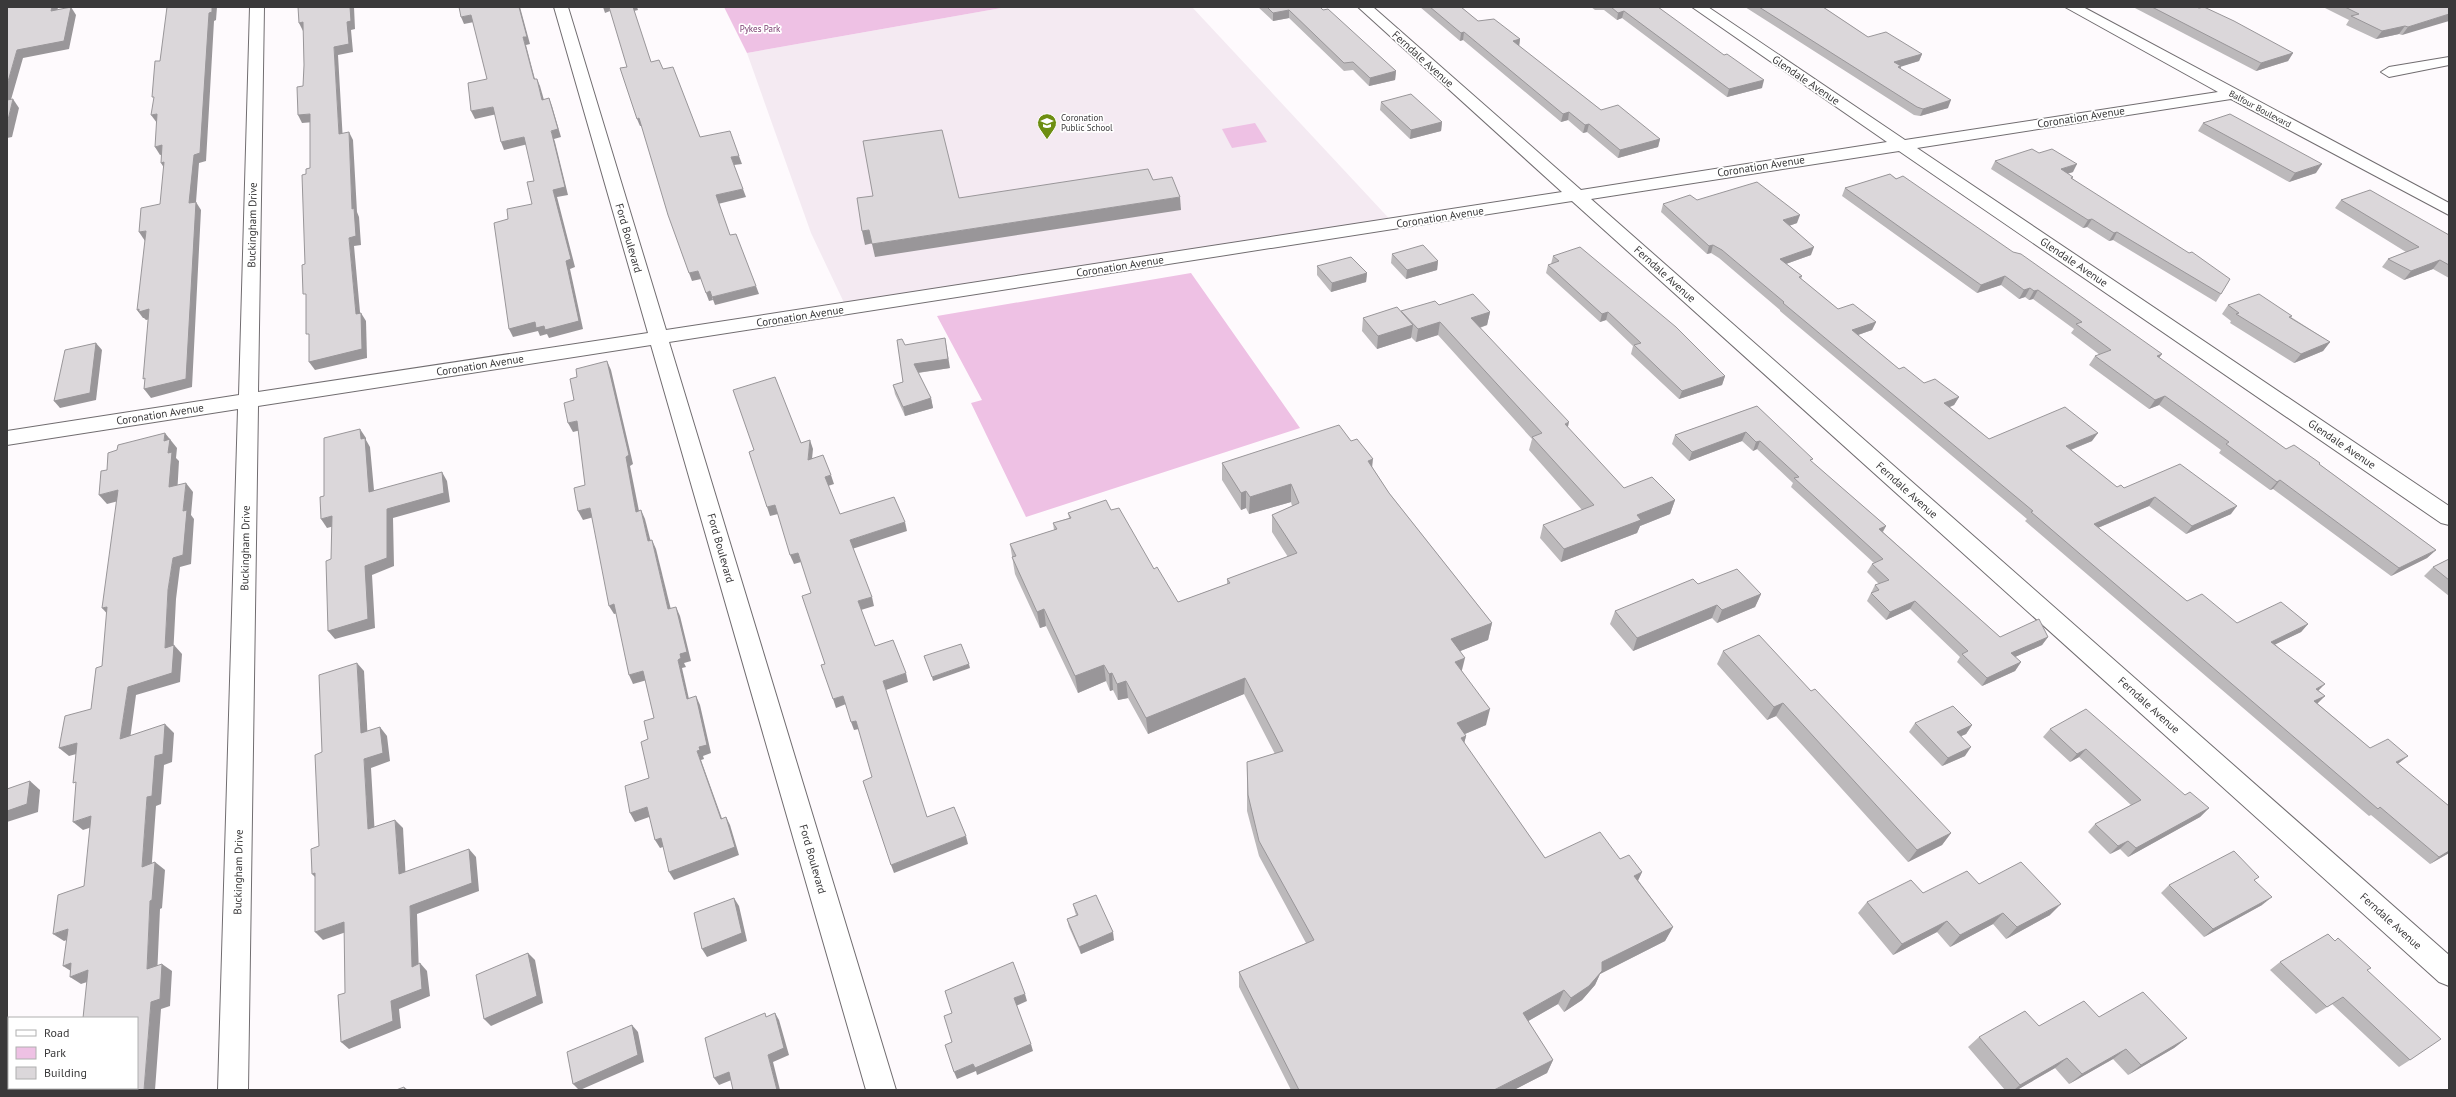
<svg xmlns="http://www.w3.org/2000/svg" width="2456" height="1097" font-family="'PT Sans',sans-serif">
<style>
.built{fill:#f4eaf2}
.green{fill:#eec1e4}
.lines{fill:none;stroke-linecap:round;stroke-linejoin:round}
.street-casing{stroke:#716d70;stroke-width:2}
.street{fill:#fff;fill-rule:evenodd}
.wall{fill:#bcb9bb}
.shaded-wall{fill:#999699}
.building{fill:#dbd7da;stroke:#999699}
.labels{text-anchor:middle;stroke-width:3.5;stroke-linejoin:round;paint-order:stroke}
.far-park-label{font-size:9px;fill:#793c6e;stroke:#fff}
.far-street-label{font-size:9px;fill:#3a393a;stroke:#fff}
.far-poi-label{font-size:9px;fill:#3a393a;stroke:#fff;text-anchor:start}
.street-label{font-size:11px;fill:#3a393a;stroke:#fff}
</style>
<rect width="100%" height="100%" fill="#fefafd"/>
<!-- built -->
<polygon class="built" points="1007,7 1192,7 1397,227 847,309 811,233 747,53"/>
<!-- green -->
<g class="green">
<polygon points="724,7 1007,7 747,53"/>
<polygon points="1255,123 1267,142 1232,148 1222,129"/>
<polygon points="1191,273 1300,428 1026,517 971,403 982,400 937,316"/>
</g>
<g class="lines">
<!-- street casing -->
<g class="street-casing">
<g id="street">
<polygon points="250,7 264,7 258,392 648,333 554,7 568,7 666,330 1562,192 1358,7 1373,7 1581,190 1887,142 1692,7 1708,7 1905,140 2218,92 2065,7 2083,7 2449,203 2449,215 2231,99 1917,148 2449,506 2449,525 2441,523 1899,151 1591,199 2449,955 2449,986 2439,982 1572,201 669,342 896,1090 866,1090 651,345 258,406 248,1090 218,1090 238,409 7,445 7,431 239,395"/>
<polygon points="2449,57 2449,65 2389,77 2381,72 2389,67"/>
</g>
</g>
<!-- street -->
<use href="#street" class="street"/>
</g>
<!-- wall -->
<g class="wall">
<polygon points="1258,7 1320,7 1396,71 1395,80 1369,86 1353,70 1344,71 1289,18 1273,21"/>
<polygon points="1420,7 1461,7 1478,21 1520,39 1519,46 1601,110 1660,139 1658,147 1618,158 1587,132 1583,133 1568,120 1561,122 1463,40 1460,41"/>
<polygon points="1591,7 1658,7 1762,88 1727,97 1622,18 1617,20 1604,10 1595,10"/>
<polygon points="1745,7 1823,7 1868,37 1922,54 1919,61 1901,66 1901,69 1948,108 1920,116 1914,115"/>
<polygon points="2133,7 2196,7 2293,53 2288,61 2256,71"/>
<polygon points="2323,7 2449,7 2402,35 2399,34 2376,39 2346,25 2349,20"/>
<polygon points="1381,102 1442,122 1441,131 1410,139 1380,110"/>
<polygon points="2203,123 2316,173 2289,182 2198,131"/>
<polygon points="2039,153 2073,172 2067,174 2073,177 2072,178 2221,294 2216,302 2113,240 2109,241 2087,227 2083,228 1991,169 1995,161"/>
<polygon points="1890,174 2159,358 2286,449 2320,463 2319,464 2436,550 2427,558 2391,576 2273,489 2270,490 2219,453 2221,450 2159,405 2149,409 2089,365 2095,356 2100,355 2071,333 2074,329 2033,299 2029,300 2025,297 2019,299 2001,285 1977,293 1842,196 1845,188"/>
<polygon points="1697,200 1797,223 1789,226 1811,255 1786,264 1802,276 1801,279 1838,309 1876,322 1872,330 1858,335 1899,369 1924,383 1959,397 1954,405 1950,407 1989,439 2092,441 2071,450 2117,487 2124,488 2231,514 2186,534 2149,506 2098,528 2187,601 2237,623 2308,624 2301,632 2275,644 2318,691 2325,696 2317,703 2370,748 2398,764 2449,853 2430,864 2371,815 2369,816 2025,521 2027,519 1780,311 1780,310 1719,258 1711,253 1707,254 1661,212 1663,204"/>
<polygon points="2341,200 2449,235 2449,278 2433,269 2404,280 2382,267 2388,259 2406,252 2335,208"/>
<polygon points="1392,254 1438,261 1437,270 1406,279 1391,263"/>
<polygon points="1553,256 1725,376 1722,385 1679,399 1631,354 1633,346 1606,320 1600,322 1546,273 1548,265 1551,264"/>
<polygon points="1317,266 1367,273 1366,282 1331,292 1317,275"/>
<polygon points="1439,305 1490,312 1487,325 1480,328 1568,428 1624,488 1675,500 1670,514 1640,526 1637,533 1561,562 1540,538 1543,525 1582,510 1529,450 1532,439 1438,335 1416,342 1411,337 1411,338 1377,349 1362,331 1363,318"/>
<polygon points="2228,305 2291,317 2330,342 2323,351 2294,363 2230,323 2231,321 2222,314"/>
<polygon points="905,345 950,368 918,373 931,398 933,408 905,416 895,394 893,385 903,382"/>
<polygon points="1757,406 1812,462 1886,526 1883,532 2000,637 2048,637 2042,645 2015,657 2021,662 2015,671 1982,686 1957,662 1960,657 1910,609 1886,620 1867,601 1875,585 1879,584 1867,572 1872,564 1874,563 1791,487 1793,483 1757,449 1753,451 1742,441 1689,461 1672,444 1675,435"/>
<polygon points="1351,441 1372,467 1389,493 1492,623 1488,640 1460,651 1462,671 1486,725 1465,734 1466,736 1464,743 1545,858 1620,859 1642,872 1638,880 1673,927 1665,941 1600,974 1595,985 1582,1000 1564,1012 1558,1004 1528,1021 1553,1060 1547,1073 1514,1090 1291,1090 1239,987 1239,972 1306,943 1259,856 1247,811 1247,762 1275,754 1244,694 1148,734 1128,698 1118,700 1113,690 1110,691 1106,681 1078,693 1046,626 1040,628 1015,574 1010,544 1054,530 1053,523 1069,518 1068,513 1111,510 1178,602 1227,584 1227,579 1288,557 1272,532 1272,515 1292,506 1291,502 1249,514 1246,508 1241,510 1222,480 1222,463"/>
<polygon points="2449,559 2449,596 2424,576 2433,567"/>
<polygon points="1698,584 1761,594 1755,607 1717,623 1712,618 1633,651 1610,624 1615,611"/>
<polygon points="1723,651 1951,833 1942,845 1908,862 1776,716 1767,720 1717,664"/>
<polygon points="1915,723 1972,725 1966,734 1960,736 1965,756 1942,766 1909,732"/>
<polygon points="2050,729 2185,795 2209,808 2200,817 2128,857 2120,849 2110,854 2088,832 2095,824 2131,805 2079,757 2070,762 2043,737"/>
<polygon points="2255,881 2262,905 2204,937 2161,893 2169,885"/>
<polygon points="1979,884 2050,915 2006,939 1993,924 1950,947 1937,932 1893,955 1858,913 1867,902"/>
<polygon points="1073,904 1114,940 1081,954 1069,927 1067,919 1076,915 1075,912"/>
<polygon points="2280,962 2367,970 2410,1060 2399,1067 2332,1004 2316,1014 2270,970"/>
<polygon points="2099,1017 2187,1038 2174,1048 2128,1075 2113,1059 2069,1084 2055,1068 2017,1090 2005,1090 1968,1047 1979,1037 2039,1026"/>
</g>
<!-- shaded-wall -->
<g class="shaded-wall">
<polygon points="52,7 58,7 56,19 51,11"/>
<polygon points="71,7 76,15 69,49 23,58 8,110 7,108 7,85 17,50"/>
<polygon points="212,7 217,7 216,20 214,21 206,161 199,163 196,202 201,210 192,387 151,398 144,389 194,155 209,13"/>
<polygon points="350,7 354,7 355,29 351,30 353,52 338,55 343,142 339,134 334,47"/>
<polygon points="519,7 520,7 530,44 526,45 537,87 534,79 523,37"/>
<polygon points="603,7 609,7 610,11 605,13"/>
<polygon points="633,7 637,7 638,10 634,11"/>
<polygon points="1289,10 1289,18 1273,21 1273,13"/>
<polygon points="1624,11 1622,18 1617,20 1618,13"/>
<polygon points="2449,14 2449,21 2402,35 2408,27"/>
<polygon points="471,15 474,22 464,24 461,17"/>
<polygon points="303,22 303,31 299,23"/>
<polygon points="2405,26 2399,34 2376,39 2382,31"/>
<polygon points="1464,32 1463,40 1460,41 1461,33"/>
<polygon points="1520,39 1519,47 1513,41"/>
<polygon points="2293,53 2288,61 2256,71 2261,63"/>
<polygon points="1922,54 1919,61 1900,67 1901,66 1899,74 1894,62"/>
<polygon points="1396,71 1395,80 1369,86 1370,78"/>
<polygon points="537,79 540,86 546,107 542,100"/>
<polygon points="1764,80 1762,88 1727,97 1729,89"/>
<polygon points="549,98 552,106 561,137 554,139 555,142 568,195 557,197 575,267 570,269 583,329 549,338 547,334 540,336 538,331 513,337 509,329 566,261 553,190 552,134"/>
<polygon points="13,99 19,108 12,137 7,138 7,124"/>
<polygon points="1951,100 1948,108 1920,116 1923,109"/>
<polygon points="493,107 497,114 475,119 471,111"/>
<polygon points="1569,112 1568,120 1561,122 1563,114"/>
<polygon points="157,114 157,123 151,115"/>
<polygon points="310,114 314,122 302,123 298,115"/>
<polygon points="639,118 642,126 640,126 637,119"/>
<polygon points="1442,122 1441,131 1410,139 1411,130"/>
<polygon points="1589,124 1587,132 1583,133 1585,125"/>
<polygon points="349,132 353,140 357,212 359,217 361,245 354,246 361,323 356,314 349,238 352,209"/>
<polygon points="524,137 528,144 504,150 501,142"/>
<polygon points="1660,139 1658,147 1618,158 1620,150"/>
<polygon points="162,145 168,153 160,155 155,147"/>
<polygon points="739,156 742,164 734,165 731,157"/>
<polygon points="164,162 166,171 161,163"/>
<polygon points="2077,164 2073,172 2056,177 2061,169"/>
<polygon points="2322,164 2316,173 2289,182 2295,173"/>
<polygon points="743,189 746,197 718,204 716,195"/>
<polygon points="1180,197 1181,210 875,257 872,244"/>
<polygon points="1800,215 1797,223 1780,229 1783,220"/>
<polygon points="2092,219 2087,227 2083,228 2088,220"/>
<polygon points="869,230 873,243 865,245 862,231"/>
<polygon points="146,231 145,241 139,232"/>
<polygon points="2117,232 2113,240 2109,241 2114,233"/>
<polygon points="1713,245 1711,253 1707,254 1709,246"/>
<polygon points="1814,247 1811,255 1777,267 1780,259"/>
<polygon points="2440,260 2433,269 2404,280 2411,271"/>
<polygon points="1438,261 1437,270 1406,279 1407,270"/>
<polygon points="698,271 701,279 692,281 689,273"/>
<polygon points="1367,273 1366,282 1331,292 1332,283"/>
<polygon points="2005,276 2001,285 1977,293 1981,285"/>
<polygon points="756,286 759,294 715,305 712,297"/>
<polygon points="2030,288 2025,297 2019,299 2024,290"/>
<polygon points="2038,290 2033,299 2029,300 2034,291"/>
<polygon points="710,291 713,300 709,301 706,293"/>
<polygon points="139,309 149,309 155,318 146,320 144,318 143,318 137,310"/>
<polygon points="1490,312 1487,325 1469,331 1471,318"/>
<polygon points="1608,312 1606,320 1600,322 1602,314"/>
<polygon points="361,313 366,321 367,358 315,370 309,362"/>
<polygon points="1440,322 1438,335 1416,342 1418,329"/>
<polygon points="1876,322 1872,330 1849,338 1852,330"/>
<polygon points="1413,325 1411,338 1377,349 1378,336"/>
<polygon points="945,338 950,368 916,373 914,364"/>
<polygon points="2330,342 2323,351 2294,363 2301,354"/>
<polygon points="96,343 102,350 96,400 60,408 54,401"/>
<polygon points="2162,354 2156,362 2157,356"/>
<polygon points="607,361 611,370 633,464 630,466 641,521 636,512"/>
<polygon points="1725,376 1722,385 1679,399 1682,391"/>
<polygon points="2165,396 2159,405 2149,409 2155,400"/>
<polygon points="1959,397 1954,405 1940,411 1944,403"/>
<polygon points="931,398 933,408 905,416 903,407"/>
<polygon points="577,421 581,430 573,432 568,423"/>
<polygon points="1569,422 1566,436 1565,424"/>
<polygon points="360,429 366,438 366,440 370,447 375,501 369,492 361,439"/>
<polygon points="1746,432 1742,441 1689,461 1692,452"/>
<polygon points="165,433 177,448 176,458 179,461 177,496 169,487 168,453 164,441"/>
<polygon points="2098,433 2092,441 2060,454 2066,446"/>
<polygon points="810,440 813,449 811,469 808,460"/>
<polygon points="1760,441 1757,449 1753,451 1756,442"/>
<polygon points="1373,459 1371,477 1368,461"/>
<polygon points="442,472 447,481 450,502 393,518 394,566 372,575 375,628 335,639 328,631 365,566 387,509"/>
<polygon points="831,475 834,484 828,486 825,477"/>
<polygon points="2280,480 2273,489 2270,490 2277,482"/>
<polygon points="186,483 193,492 191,515 194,519 191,564 180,567 176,599 173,657 165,648 168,590 173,558 183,511"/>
<polygon points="1291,484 1291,502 1249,514 1250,497"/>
<polygon points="118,490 126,499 107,504 99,495"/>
<polygon points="1246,491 1246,508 1241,510 1241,493"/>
<polygon points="2155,497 2149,506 2088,532 2094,524"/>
<polygon points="1675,500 1670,514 1640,526 1637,533 1561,562 1564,549 1637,515"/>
<polygon points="775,505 778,514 770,516 767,507"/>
<polygon points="2237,506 2231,514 2186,534 2192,526"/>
<polygon points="590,508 594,517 583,520 578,511"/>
<polygon points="641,510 645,519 653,550 648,541"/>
<polygon points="332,516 338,525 327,528 321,519"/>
<polygon points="905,522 907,531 852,549 850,540"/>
<polygon points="1886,526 1881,534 1879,529"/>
<polygon points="652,540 656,549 673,618 668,609"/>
<polygon points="2436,550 2427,558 2391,576 2399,568"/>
<polygon points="798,553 801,562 794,564 790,555"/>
<polygon points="1761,594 1755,607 1717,623 1722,610"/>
<polygon points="872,597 874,606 861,610 858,601"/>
<polygon points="1915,601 1910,609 1886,620 1890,612"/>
<polygon points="614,604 618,613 614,614 609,606"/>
<polygon points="1717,605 1712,618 1633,651 1637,638"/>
<polygon points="107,607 110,617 102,608"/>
<polygon points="676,607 680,616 691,661 684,663 686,667 682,668 691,708 687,699 678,660 680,654"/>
<polygon points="1044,609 1046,626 1040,628 1037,612"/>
<polygon points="1492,623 1488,640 1448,656 1451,639"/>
<polygon points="2308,624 2301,632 2264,650 2271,642"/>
<polygon points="2048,637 2042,645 2006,661 2011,653"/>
<polygon points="174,645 182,654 180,682 136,695 129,747 120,739 128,687"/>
<polygon points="1465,658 1461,674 1455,662"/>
<polygon points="2021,662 2015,671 1982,686 1987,678"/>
<polygon points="357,663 364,671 368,742 361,733"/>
<polygon points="969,664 970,668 933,681 932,677"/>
<polygon points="1104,665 1106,681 1078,693 1075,676"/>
<polygon points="643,671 647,680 633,684 629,675"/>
<polygon points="906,673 908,682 886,690 883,681"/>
<polygon points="1112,673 1113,690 1110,691 1109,674"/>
<polygon points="1245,678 1244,694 1148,734 1146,718"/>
<polygon points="1126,681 1128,698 1118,700 1117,684"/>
<polygon points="2325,684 2317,692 2316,689"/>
<polygon points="696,696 700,705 711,753 703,756 704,759 701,760 725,827 721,819 697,751 699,747"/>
<polygon points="843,696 846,704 836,708 833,699"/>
<polygon points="2325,696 2317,704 2314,701"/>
<polygon points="1783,703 1776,716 1767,720 1774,707"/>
<polygon points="1490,709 1486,725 1453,739 1457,723"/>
<polygon points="856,721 859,729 854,730 851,722"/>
<polygon points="165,724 174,733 172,762 164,765 161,804 156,806 151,875 142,867 147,797 155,756"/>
<polygon points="1972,725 1966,734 1951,741 1957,732"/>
<polygon points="380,727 387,736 390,761 371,768 375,837 368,829 364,759"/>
<polygon points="1466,736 1462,752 1461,738"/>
<polygon points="77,743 87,751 69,756 59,748"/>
<polygon points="1971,747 1965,756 1942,766 1948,758"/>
<polygon points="2086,749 2079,757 2070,762 2077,754"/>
<polygon points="2408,756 2399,763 2387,769 2396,762"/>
<polygon points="30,781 40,790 38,812 7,822 7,811"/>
<polygon points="647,807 652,816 635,822 630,813"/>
<polygon points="2209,808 2200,817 2128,857 2136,848"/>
<polygon points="91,816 101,824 83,830 73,822"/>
<polygon points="726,817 730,825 739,855 674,880 669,872"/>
<polygon points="395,820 403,828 406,882 399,874"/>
<polygon points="1951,833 1942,845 1908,862 1917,850"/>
<polygon points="966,836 968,844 894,873 891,865"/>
<polygon points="661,838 666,846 660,848 655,840"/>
<polygon points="2128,841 2120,849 2110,854 2118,846"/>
<polygon points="469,849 476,857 479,891 417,914 419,974 412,967 410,906"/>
<polygon points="2449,851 2449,853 2430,864 2439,857"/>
<polygon points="155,862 165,870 162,908 160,909 157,977 147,969 150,901"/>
<polygon points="1642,872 1635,887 1634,876"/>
<polygon points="315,873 320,882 312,874"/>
<polygon points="2272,897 2262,905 2204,937 2213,929"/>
<polygon points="734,898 739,906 747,941 707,957 702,949"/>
<polygon points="2061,904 2050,915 2006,939 2017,927"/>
<polygon points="2003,913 1993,924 1950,947 1960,935"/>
<polygon points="1947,921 1937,932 1893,955 1902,944"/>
<polygon points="344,922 352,930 323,940 315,932"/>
<polygon points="1673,927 1665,941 1600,974 1595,985 1582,1000 1564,1012 1571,998 1602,962"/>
<polygon points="68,929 78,936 64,941 53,934"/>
<polygon points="1113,932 1114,940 1081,954 1079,947"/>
<polygon points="528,953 535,960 543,1003 491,1026 484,1019"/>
<polygon points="71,963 74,973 63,966"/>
<polygon points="420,963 427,971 430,996 399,1009 401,1028 349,1049 341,1042 391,1001"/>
<polygon points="162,964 172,971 170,1006 161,1009 155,1090 144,1090 151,1002"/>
<polygon points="88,970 99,978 81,984 70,977"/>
<polygon points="1564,990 1558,1004 1518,1027 1523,1013"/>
<polygon points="1025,994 1027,1001 1016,1006 1014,998"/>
<polygon points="775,1013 779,1020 789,1055 773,1062 780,1090 777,1090 768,1055"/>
<polygon points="632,1025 638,1032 644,1062 580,1090 579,1090 573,1084"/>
<polygon points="2187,1038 2174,1048 2128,1075 2141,1065"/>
<polygon points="1031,1044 1033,1051 977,1075 976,1071 957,1079 954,1072 973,1064"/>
<polygon points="2126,1049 2113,1059 2069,1084 2082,1074"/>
<polygon points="2067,1058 2055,1068 2017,1090 2014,1090 2020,1085"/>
<polygon points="1553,1060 1547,1073 1514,1090 1494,1090"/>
<polygon points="729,1072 734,1079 719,1085 714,1078"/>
<polygon points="404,1087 408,1090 405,1090"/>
</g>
<!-- building -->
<g class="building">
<polygon points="7,7 52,7 51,11 71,7 64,41 17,50 7,85"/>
<polygon points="167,7 212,7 212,12 209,13 200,153 194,155 189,203 196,202 186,379 144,389 145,378 143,379 149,309 139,312 139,309 137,310 146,231 139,232 141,208 160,204 164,162 161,163 162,145 155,147 157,114 151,115 154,97 152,97 155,61 160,61"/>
<polygon points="298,7 350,7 351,21 347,22 349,44 334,47 339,134 349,132 352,209 354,208 356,236 349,238 356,314 361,313 362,349 309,362 309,334 306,334 306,294 303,294 302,265 305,264 302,175 306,174 306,169 310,168 310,114 298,115 297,87 303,86 304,65 303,22 299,23"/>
<polygon points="459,7 519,7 527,37 523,37 534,79 537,79 542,100 549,98 558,129 551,131 552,134 565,187 553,190 571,259 566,261 579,321 545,330 544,326 536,328 535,322 509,329 494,223 508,219 507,209 532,204 527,182 534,181 524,137 501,142 493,107 471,111 468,83 487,79 471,15 461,17"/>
<polygon points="609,7 633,7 651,62 659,60 663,69 673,67 700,137 730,131 739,156 731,157 743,189 716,195 730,235 736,234 756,286 712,297 710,291 706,293 698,271 689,273 668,215 639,118 637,119 620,68 627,67"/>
<polygon points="1267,7 1320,7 1323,10 1328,9 1396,71 1370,78 1353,62 1344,63 1289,10 1273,13"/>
<polygon points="1430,7 1461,7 1478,21 1494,19 1520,39 1513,41 1601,110 1618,105 1660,139 1620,150 1589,124 1585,125 1569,112 1563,114 1464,32 1461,33"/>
<polygon points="1611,7 1658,7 1724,55 1727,54 1764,80 1729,89 1624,11 1618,13"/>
<polygon points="1759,7 1823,7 1868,37 1886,32 1922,54 1894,62 1901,66 1898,67 1951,100 1923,109 1917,107"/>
<polygon points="2152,7 2196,7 2199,8 2204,7 2234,21 2293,53 2261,63"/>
<polygon points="2345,7 2449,7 2449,14 2408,27 2405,26 2382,31 2351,16 2359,14"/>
<polygon points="1411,94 1442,122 1411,130 1381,102"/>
<polygon points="13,99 7,124 7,100"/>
<polygon points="2230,114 2322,164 2295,173 2203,123"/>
<polygon points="942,130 959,198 1148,169 1153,180 1172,177 1180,197 872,244 869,230 862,231 857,198 873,196 863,141"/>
<polygon points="2032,149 2039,153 2052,149 2077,164 2061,169 2073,177 2071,178 2189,253 2192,252 2230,279 2221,294 2117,232 2114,233 2092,219 2088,220 1995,161"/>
<polygon points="1890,174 1896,179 1903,176 2013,252 2021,254 2162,354 2157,356 2286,449 2294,445 2320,463 2319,464 2436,550 2399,568 2280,480 2277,482 2226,444 2229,442 2165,396 2155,400 2095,356 2111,350 2076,324 2082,322 2038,290 2034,291 2030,288 2024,290 2005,276 1981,285 1845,188"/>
<polygon points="1757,182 1800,215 1783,220 1814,247 1780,259 1802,276 1799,277 1838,309 1853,304 1876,322 1852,330 1899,369 1904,367 1924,383 1935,379 1959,397 1944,403 1989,439 2065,407 2098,433 2066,446 2117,487 2121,485 2124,488 2180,464 2237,506 2192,526 2155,497 2094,524 2187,601 2202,594 2237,623 2281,602 2308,624 2271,642 2325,684 2316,689 2325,696 2314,701 2370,748 2388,739 2408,756 2396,762 2449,806 2449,851 2439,857 2380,807 2378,809 2031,512 2033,511 1783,303 1784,302 1722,250 1713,245 1709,246 1663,204 1690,195 1697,200"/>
<polygon points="2370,190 2449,235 2449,265 2440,260 2411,271 2388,259 2419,247 2341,200"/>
<polygon points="1423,245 1438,261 1407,270 1392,254"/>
<polygon points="1580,247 1676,327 1725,376 1682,391 1634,345 1641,343 1608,312 1602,314 1548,265 1559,261 1553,256"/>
<polygon points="1351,257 1367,273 1332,283 1317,266"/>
<polygon points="1473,294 1490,312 1471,318 1569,422 1565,424 1624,488 1652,477 1675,500 1637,515 1641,520 1564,549 1543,525 1594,505 1532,437 1542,433 1440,322 1418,329 1401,311 1435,301 1439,305"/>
<polygon points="2259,294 2292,316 2289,317 2330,342 2301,354 2236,314 2239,313 2228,305"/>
<polygon points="1397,307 1413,325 1378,336 1363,318"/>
<polygon points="945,338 948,359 914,364 931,398 903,407 893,385 903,382 897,340 902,339 905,345"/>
<polygon points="96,343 90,393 54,401 65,350"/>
<polygon points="607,361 629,455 626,457 636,512 641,510 648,541 652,540 668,609 676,607 687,652 680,654 681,658 678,660 687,699 696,696 707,745 699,747 700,750 697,751 721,819 726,817 735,847 669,872 661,838 655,840 647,807 630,813 625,786 649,778 641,742 648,739 644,721 654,718 643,671 629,675 614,604 609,606 590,508 578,511 574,488 585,485 577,421 568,423 564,403 574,400 570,379 577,377 576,369"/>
<polygon points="775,377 801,443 810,440 808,460 823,455 831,475 825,477 840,514 894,497 905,522 850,540 872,597 858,601 875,646 893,640 906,673 883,681 927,817 954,807 966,836 891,865 863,781 872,777 856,721 851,722 843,696 833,699 821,665 825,664 802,596 811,593 798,553 790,555 775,505 767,507 749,452 754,450 733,390"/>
<polygon points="1757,406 1813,459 1810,460 1886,526 1879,529 2000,637 2039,619 2048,637 2011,653 2021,662 1987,678 1962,654 1968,651 1915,601 1890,612 1871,593 1879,590 1875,585 1889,580 1872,564 1883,559 1794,478 1799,477 1760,441 1756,442 1746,432 1692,452 1675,435"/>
<polygon points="1339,425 1351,441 1357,439 1373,459 1368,461 1389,493 1492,623 1451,639 1465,658 1455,662 1490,709 1457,723 1466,736 1461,738 1545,858 1600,832 1620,859 1629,855 1642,872 1634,876 1673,927 1602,962 1602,971 1589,986 1571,998 1564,990 1523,1013 1553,1060 1494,1090 1299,1090 1239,972 1314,940 1259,841 1248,795 1247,762 1283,751 1245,678 1146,718 1126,681 1117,684 1112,673 1109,674 1104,665 1075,676 1044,609 1037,612 1012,557 1016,556 1010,544 1057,529 1053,523 1071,518 1068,513 1106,500 1111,510 1119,508 1154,569 1157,567 1178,602 1230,583 1227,579 1297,553 1272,515 1299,503 1291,484 1250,497 1246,491 1241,493 1222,463"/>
<polygon points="360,429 361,439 365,438 369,492 442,472 444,493 387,509 387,558 365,566 368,619 328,631 326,561 331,559 332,516 321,519 320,497 324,496 324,438"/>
<polygon points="165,433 164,441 170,439 168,453 172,452 169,487 186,483 183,511 187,510 183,555 173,558 168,590 165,648 174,645 172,673 128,687 120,739 165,724 163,754 155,756 152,796 147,797 142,867 155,862 152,900 150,901 147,969 162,964 160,999 151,1002 144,1090 69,1090 69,1088 137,1088 137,1018 83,1018 88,970 70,977 71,963 63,966 68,929 53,934 58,895 84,886 91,816 73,822 76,782 73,783 77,743 59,748 65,716 91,709 96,668 102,666 107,607 102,608 118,490 99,495 101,471 107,470 108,453 117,450 118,445"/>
<polygon points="2449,559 2449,580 2433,567"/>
<polygon points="1737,569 1761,594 1722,610 1717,605 1637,638 1615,611 1693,579 1698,584"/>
<polygon points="1759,635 1811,691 1815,689 1951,833 1917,850 1783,703 1774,707 1723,651"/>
<polygon points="961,644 969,664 932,677 924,656"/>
<polygon points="357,663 361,733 380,727 383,753 364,759 368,829 395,820 399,874 469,849 472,883 410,906 412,967 420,963 422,989 391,1001 393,1021 341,1042 338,995 345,993 344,922 315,932 315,873 312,874 311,849 319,846 315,755 322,752 319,675"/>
<polygon points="1953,706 1972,725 1957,732 1971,747 1948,758 1915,723"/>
<polygon points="2086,709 2185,795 2190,792 2209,808 2136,848 2128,841 2118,846 2095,824 2141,800 2086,749 2077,754 2050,729"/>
<polygon points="30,781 27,804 7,811 7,789"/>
<polygon points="2234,851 2259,877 2254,880 2272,897 2213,929 2169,885"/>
<polygon points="2021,862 2061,904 2017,927 2003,913 1960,935 1947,921 1902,944 1867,902 1911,880 1923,893 1967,871 1979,884"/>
<polygon points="1096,895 1113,932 1079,947 1067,919 1078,915 1073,904"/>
<polygon points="734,898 742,933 702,949 694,913"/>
<polygon points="2328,934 2335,941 2338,938 2371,968 2367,970 2441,1039 2410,1060 2343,997 2327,1007 2280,962"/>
<polygon points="528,953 537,996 484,1019 476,975"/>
<polygon points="1013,962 1025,994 1014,998 1031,1044 975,1068 973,1064 954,1072 945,1045 952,1042 944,1016 952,1013 945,991"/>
<polygon points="2143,992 2187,1038 2141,1065 2126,1049 2082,1074 2067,1058 2020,1085 1979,1037 2025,1011 2039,1026 2084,1001 2099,1017"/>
<polygon points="765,1013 766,1017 775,1013 784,1048 768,1055 777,1090 733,1090 729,1072 714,1078 705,1038"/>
<polygon points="632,1025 638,1055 573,1084 567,1052"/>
<polygon points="404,1087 405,1090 396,1090"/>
</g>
<!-- icons -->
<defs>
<g id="school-pin" transform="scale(1)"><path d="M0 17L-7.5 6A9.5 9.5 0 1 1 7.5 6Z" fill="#6d8e12" stroke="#fff"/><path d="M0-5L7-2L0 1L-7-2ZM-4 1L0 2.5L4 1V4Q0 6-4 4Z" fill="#fff"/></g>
</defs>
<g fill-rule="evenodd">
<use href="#school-pin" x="1047" y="123"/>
</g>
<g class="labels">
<!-- far-park labels -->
<g class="far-park-label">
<text x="760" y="32">Pykes Park</text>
</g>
<!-- far-street labels -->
<g class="far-street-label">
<text transform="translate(2260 109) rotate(28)" y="3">Balfour Boulevard</text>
</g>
<!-- far-poi labels -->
<g class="far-poi-label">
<text x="1061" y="121">Coronation<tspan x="1061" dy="10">Public School</tspan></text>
</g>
<!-- street labels -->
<g class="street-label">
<text transform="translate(1423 59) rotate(42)" y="4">Ferndale Avenue</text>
<text transform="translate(1806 80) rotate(34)" y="4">Glendale Avenue</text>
<text transform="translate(2081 117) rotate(-9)" y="4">Coronation Avenue</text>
<text transform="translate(1761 166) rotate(-9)" y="4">Coronation Avenue</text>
<text transform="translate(1440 217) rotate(-9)" y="4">Coronation Avenue</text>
<text transform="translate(252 225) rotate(-89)" y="4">Buckingham Drive</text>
<text transform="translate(629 238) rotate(74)" y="4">Ford Boulevard</text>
<text transform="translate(2074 262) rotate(34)" y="4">Glendale Avenue</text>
<text transform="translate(1120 266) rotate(-9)" y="4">Coronation Avenue</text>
<text transform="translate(1665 274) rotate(42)" y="4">Ferndale Avenue</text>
<text transform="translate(800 316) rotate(-9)" y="4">Coronation Avenue</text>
<text transform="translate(480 365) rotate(-9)" y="4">Coronation Avenue</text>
<text transform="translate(160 414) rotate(-9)" y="4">Coronation Avenue</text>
<text transform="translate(2342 444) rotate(34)" y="4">Glendale Avenue</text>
<text transform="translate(1907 490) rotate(42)" y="4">Ferndale Avenue</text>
<text transform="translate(245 548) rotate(-89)" y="4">Buckingham Drive</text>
<text transform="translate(721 548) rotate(74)" y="4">Ford Boulevard</text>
<text transform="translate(2149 705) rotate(42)" y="4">Ferndale Avenue</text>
<text transform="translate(813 859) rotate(74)" y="4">Ford Boulevard</text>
<text transform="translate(238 872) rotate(-89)" y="4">Buckingham Drive</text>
<text transform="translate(2391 921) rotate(42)" y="4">Ferndale Avenue</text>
</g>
</g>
<!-- border -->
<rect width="2456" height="1097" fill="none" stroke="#3a393a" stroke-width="16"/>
<!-- legend -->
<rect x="8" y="1017" width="130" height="72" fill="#ffffff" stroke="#b0b0b0"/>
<rect x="16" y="1030" width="20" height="6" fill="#ffffff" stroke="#b0b0b0"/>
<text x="44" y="1037" font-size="12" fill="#3a393a">Road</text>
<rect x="16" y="1047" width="20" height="12" fill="#eec1e4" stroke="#b0b0b0"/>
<text x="44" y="1057" font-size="12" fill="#3a393a">Park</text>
<rect x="16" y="1067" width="20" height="12" fill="#dbd7da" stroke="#b0b0b0"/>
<text x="44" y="1077" font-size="12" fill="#3a393a">Building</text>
</svg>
